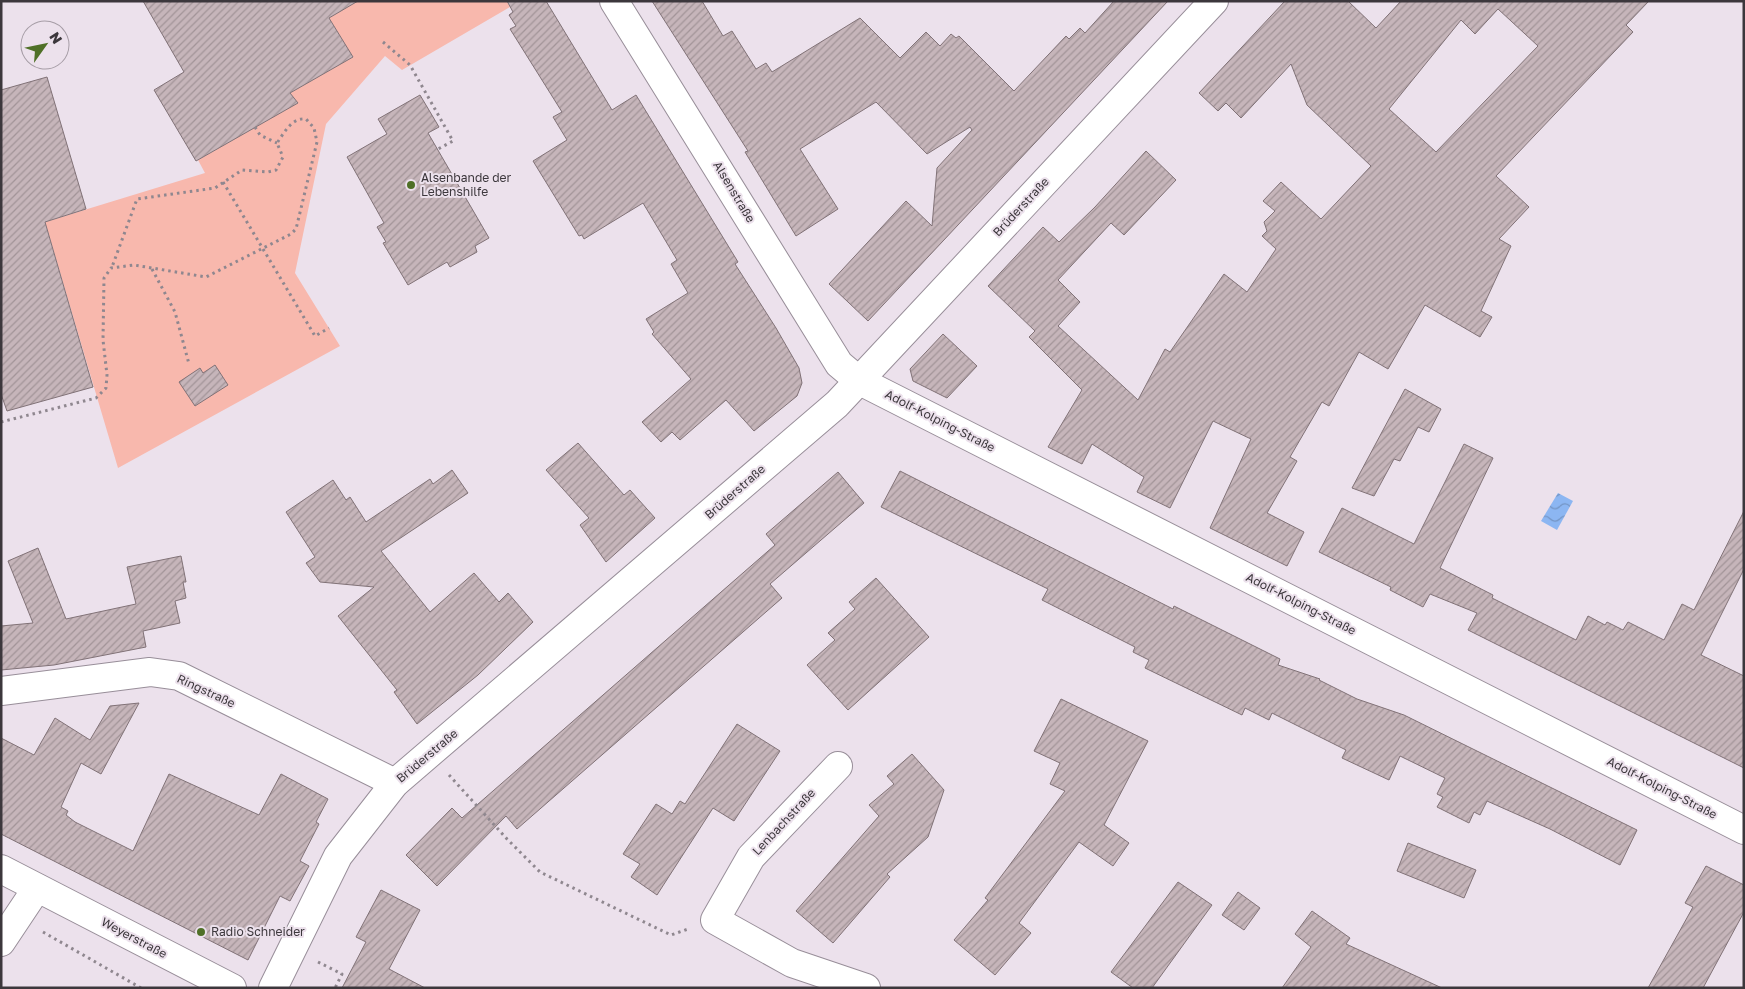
<svg xmlns="http://www.w3.org/2000/svg" width="1745" height="989" font-family="'Golos Text',sans-serif">
<style>
.green{fill:#f8b8ad}
.water{fill:url(#water-waves)}
.building{fill:url(#building-hatch);stroke:#817277;fill-rule:evenodd}
.lines{fill:none;stroke-linecap:round;stroke-linejoin:round}
.minor-casing{stroke:#988e99;stroke-width:30}
.secondary-casing{stroke:#988e99;stroke-width:30}
.path{stroke:#8f878f;stroke-width:3;stroke-dasharray:2.5 4;stroke-linecap:butt}
.minor{stroke:#fff;stroke-width:28}
.secondary{stroke:#fff;stroke-width:28}
.poi-dot{fill:#4f7027;stroke:#ece1ec;stroke-width:2}
.labels{text-anchor:middle;stroke-width:4;stroke-linejoin:round;paint-order:stroke}
.poi-label{font-size:12px;fill:#3c373c;stroke:#ece1ec;text-anchor:start}
.street-label{font-size:12px;fill:#3c373c;stroke:#ece1ec}
</style>
<defs>
<pattern id="water-waves" width="16" height="10" patternUnits="userSpaceOnUse" patternTransform="scale(1.25)"><rect width="16" height="10" fill="#8cb6f2"/><path d="M0 5q4-4 8 0t8 0" fill="none" stroke="#7495c5"/></pattern>
<pattern id="building-hatch" width="6" height="6" patternUnits="userSpaceOnUse" patternTransform="scale(1.25)"><rect width="6" height="6" fill="#c6b5ba"/><path d="M-1 1l2-2M0 6l6-6M5 7l2-2" fill="none" stroke="#a29498"/></pattern>
</defs>
<rect width="100%" height="100%" fill="#ece1ec"/>
<!-- green -->
<polygon class="green" points="334,1 507,1 510,7 402,70 385,56 326,124 295,273 340,346 118,468 45,222 205,173 198,160 297,103 290,93 352,57 329,18"/>
<!-- water -->
<polygon class="water" points="1558,493 1573,501 1557,530 1541,521"/>
<!-- building -->
<g class="building">
<polygon points="143,1 358,1 329,18 353,57 290,93 298,103 196,161 154,90 184,72"/>
<polygon points="507,1 546,1 612,110 636,95 738,262 735,264 776,328 799,368 802,383 797,396 754,431 726,400 680,440 672,432 661,442 642,422 691,379 652,334 654,332 646,319 688,293 671,264 677,260 643,203 584,239 582,235 579,236 533,161 567,140 553,117 562,112 510,29 516,26 509,15 513,12"/>
<polygon points="652,1 702,1 723,36 732,31 756,69 766,63 772,72 860,18 900,58 926,32 940,46 951,34 956,38 959,36 1014,91 1066,36 1069,39 1080,28 1085,33 1114,1 1168,1 868,321 829,284 906,201 932,226 937,168 972,130 970,127 927,154 876,102 800,149 838,209 796,236 745,152 748,151"/>
<path d="M1285 1H1348L1376 28 1401 1H1649L1626 25 1633 32 1496 176 1529 207 1499 239 1511 246 1481 311 1492 317 1480 337 1425 305 1388 369 1359 352 1329 406 1322 402 1290 457 1297 461 1267 513 1304 532 1287 566 1210 528 1251 439 1213 421 1170 508 1137 492 1144 477 1092 444 1082 464 1048 447 1082 390 1029 337 1035 331 988 286 1043 227 1059 242 1095 207 1146 151 1176 180 1124 235 1111 223 1058 280 1080 302 1058 326 1138 400 1165 349 1170 352 1224 274 1247 292 1276 249 1262 236 1267 231 1264 222 1275 211 1263 201 1281 182 1321 219 1371 166 1307 105 1291 64 1241 118 1226 103 1218 111 1199 93ZM1498 9 1538 46 1436 152 1389 109 1461 20 1475 34Z"/>
<polygon points="47,77 86,209 45,222 93,387 7,411 1,394 1,90"/>
<polygon points="420,95 439,127 428,133 489,238 475,246 477,252 450,267 447,262 408,285 383,243 386,242 377,227 384,223 347,157 387,134 378,119"/>
<polygon points="943,334 977,366 947,398 913,381 910,369"/>
<polygon points="215,365 228,385 195,406 179,382 200,368 203,373"/>
<polygon points="1405,389 1441,409 1429,432 1418,427 1400,461 1394,459 1374,496 1352,488"/>
<polygon points="578,443 624,495 630,490 655,518 606,562 580,525 589,518 546,470"/>
<polygon points="1464,444 1493,458 1440,568 1493,595 1492,598 1576,640 1588,616 1605,625 1607,622 1623,630 1628,622 1664,640 1682,604 1694,610 1744,511 1744,569 1701,655 1744,676 1744,768 1468,630 1477,613 1430,594 1423,607 1390,590 1391,587 1319,552 1342,508 1414,544"/>
<polygon points="452,470 468,493 381,551 430,612 474,573 499,602 508,593 533,622 478,675 417,724 394,692 397,690 338,616 374,587 320,582 306,563 315,557 286,512 333,480 346,500 350,497 366,522 430,479 433,484"/>
<polygon points="900,471 1173,609 1174,606 1280,659 1278,665 1320,679 1319,680 1357,699 1404,715 1637,830 1620,865 1550,829 1487,801 1480,815 1474,812 1469,823 1437,807 1443,797 1437,794 1445,778 1400,756 1389,780 1342,758 1346,750 1272,713 1269,720 1245,708 1242,715 1145,668 1149,660 1133,652 1135,647 1042,600 1048,589 881,507"/>
<polygon points="838,472 864,503 770,584 782,598 517,829 506,816 437,886 406,855 452,808 462,818 775,545 766,534"/>
<polygon points="38,548 66,619 136,604 127,567 181,556 186,582 183,582 186,598 175,601 180,623 143,631 146,647 54,665 1,670 1,626 33,623 8,561"/>
<polygon points="876,578 929,637 848,710 807,665 835,640 828,633 855,609 849,602"/>
<polygon points="1061,699 1148,741 1104,825 1129,843 1113,866 1079,842 1019,923 1031,933 995,975 954,940 988,900 985,898 1065,791 1050,784 1060,763 1034,751"/>
<polygon points="139,703 101,774 81,763 61,807 68,811 66,815 75,822 133,851 169,774 259,815 281,774 328,799 316,822 319,824 300,861 309,866 290,901 280,896 248,960 1,834 1,738 34,755 55,718 90,740 110,706"/>
<polygon points="737,724 780,751 734,821 713,808 657,895 631,877 640,864 623,854 656,804 672,814 680,801 685,804"/>
<polygon points="912,754 944,790 928,837 887,874 890,877 833,943 796,911 879,816 869,805 894,784 887,776"/>
<polygon points="1408,843 1476,870 1464,898 1397,871"/>
<polygon points="1706,866 1744,885 1744,912 1703,988 1648,988 1693,907 1685,903"/>
<polygon points="1178,882 1212,905 1152,988 1133,988 1111,972"/>
<polygon points="381,890 420,910 389,969 425,988 342,988 366,942 356,937"/>
<polygon points="1238,892 1260,908 1244,930 1222,915"/>
<polygon points="1312,911 1350,938 1346,944 1442,988 1282,988 1311,947 1295,934"/>
</g>
<g class="lines">
<!-- minor casing -->
<g class="minor-casing">
<g id="minor">
<polyline points="614,1 839,364 858,380 1744,830"/>
<polyline points="1,691 150,672 179,676 395,783"/>
<polyline points="838,766 751,857 715,920 792,963 866,988"/>
<polyline points="1,942 37,888"/>
<polyline points="273,988 338,856 395,783 837,404 1214,1"/>
</g>
</g>
<!-- secondary casing -->
<g class="secondary-casing">
<polyline id="secondary" points="1,869 232,988"/>
</g>
<!-- path -->
<g class="path">
<polyline points="334,2 334,1"/>
<polyline points="383,42 410,65 453,141 438,149"/>
<polyline points="255,127 260,135 277,143"/>
<polyline points="223,182 315,336 329,328"/>
<polyline points="152,269 175,312 189,364"/>
<path d="M1 422 96 398 106 388 107 375 103 340 104 278 111 268 134 265 206 277 291 234 296 229 317 142 314 128 306 119C292 117 284 133 277 143L283 157 276 170 268 172 242 170 215 188 137 199 112 267"/>
<polyline points="449,775 507,839 540,872 671,935 688,929"/>
<polyline points="43,932 141,988"/>
<polyline points="318,962 342,974 335,988"/>
</g>
<!-- minor -->
<use href="#minor" class="minor"/>
<!-- secondary -->
<use href="#secondary" class="secondary"/>
</g>
<!-- markers -->
<g class="poi-dot">
<circle cx="411" cy="185" r="5"/>
<circle cx="201" cy="932" r="5"/>
</g>
<g class="labels">
<!-- poi labels -->
<g class="poi-label">
<text x="421" y="182">Alsenbande der<tspan x="421" dy="14">Lebenshilfe</tspan></text>
<text x="211" y="936">Radio Schneider</text>
</g>
<!-- street labels -->
<g class="street-label">
<text transform="translate(734 192) rotate(59)" y="4">Alsenstraße</text>
<text transform="translate(1021 207) rotate(-47)" y="4">Brüderstraße</text>
<text transform="translate(940 421) rotate(27)" y="4">Adolf-Kolping-Straße</text>
<text transform="translate(735 492) rotate(-41)" y="4">Brüderstraße</text>
<text transform="translate(1301 604) rotate(27)" y="4">Adolf-Kolping-Straße</text>
<text transform="translate(206 691) rotate(25)" y="4">Ringstraße</text>
<text transform="translate(427 756) rotate(-40)" y="4">Brüderstraße</text>
<text transform="translate(1662 788) rotate(27)" y="4">Adolf-Kolping-Straße</text>
<text transform="translate(784 822) rotate(-47)" y="4">Lenbachstraße</text>
<text transform="translate(134 938) rotate(28)" y="4">Weyerstraße</text>
</g>
</g>
<!-- border -->
<rect width="1745" height="989" fill="none" stroke="#3c373c" stroke-width="5"/>
<!-- north arrow -->
<g transform="translate(45 45) rotate(57)"><circle r="24" fill="#ece1ec" stroke="#a69da6"/>
<path d="M0-4L9 19L0 12L-9 19Z" fill="#4f7027"/>
<text y="-8" font-size="14" font-weight="bold" text-anchor="middle" fill="#3c373c">N</text>
</g>
</svg>
